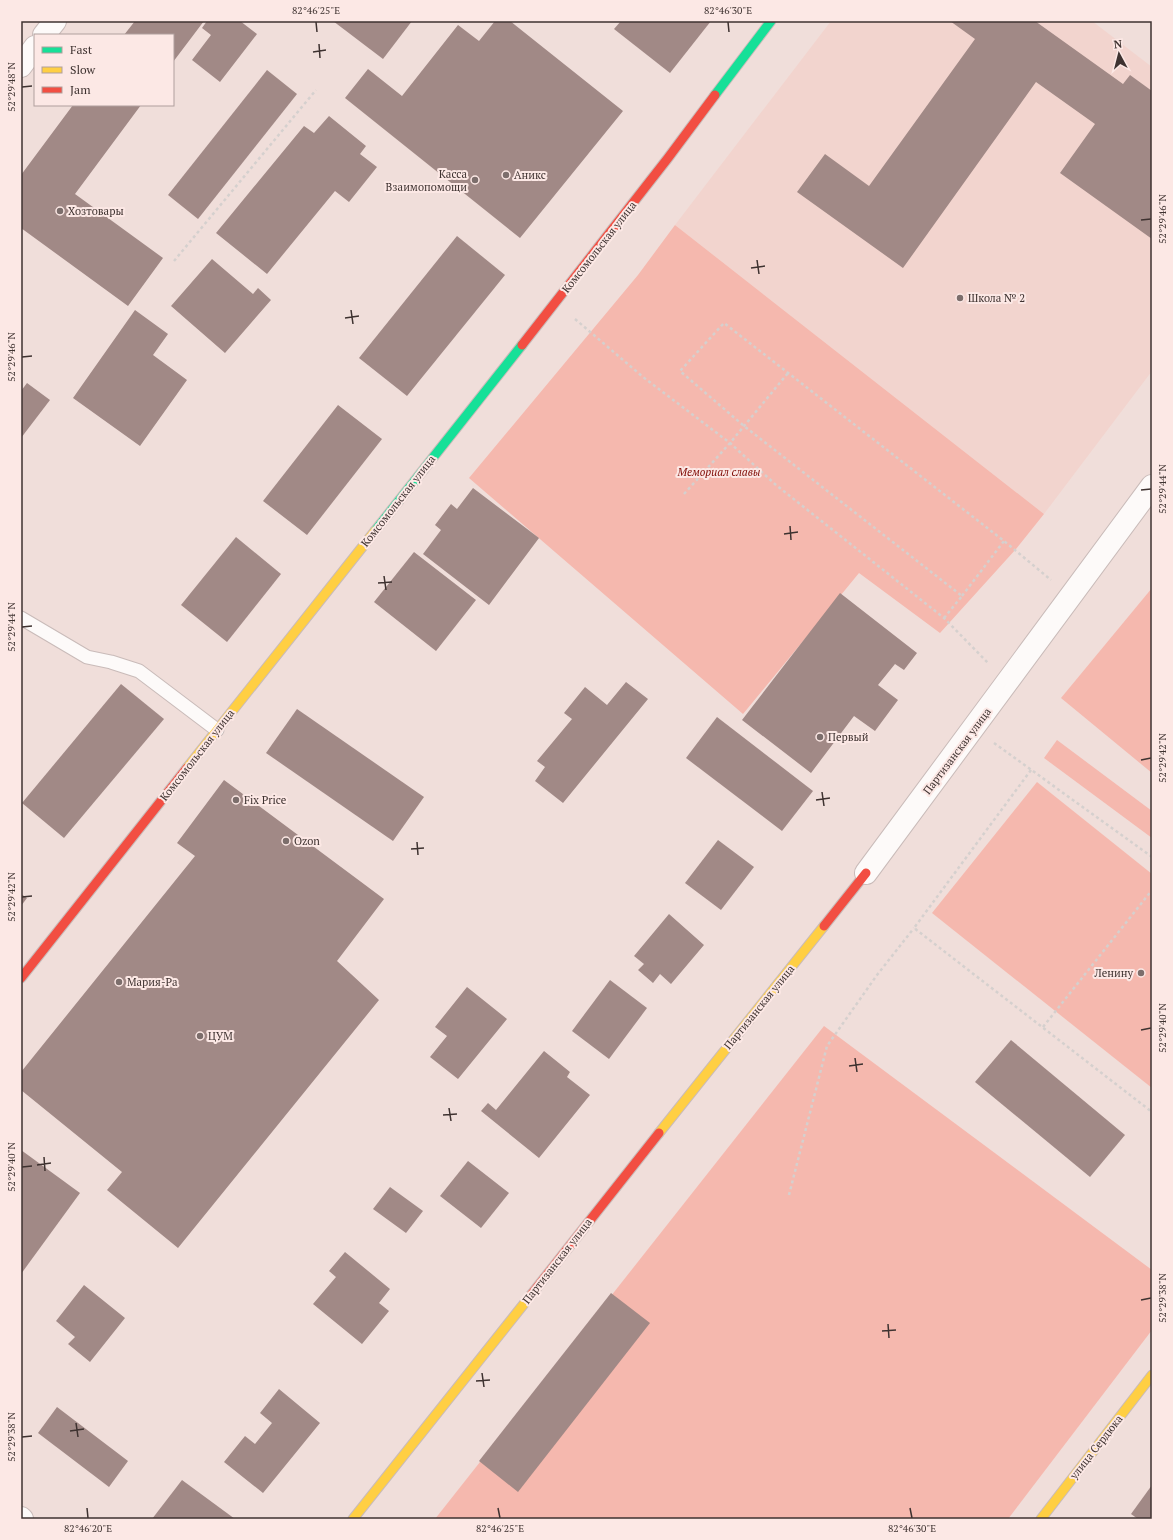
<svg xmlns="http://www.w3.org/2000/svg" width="1173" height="1540" font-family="'PT Serif',serif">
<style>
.built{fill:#f2d4ce}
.green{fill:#f5b8ae}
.building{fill:#a18986}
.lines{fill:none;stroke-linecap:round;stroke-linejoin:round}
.lane-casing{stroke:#c9bbb9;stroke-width:15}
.street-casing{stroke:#c9bbb9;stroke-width:24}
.fast-casing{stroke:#c9bbb9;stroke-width:11}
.slow-casing{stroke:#c9bbb9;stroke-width:11}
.jam-casing{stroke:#c9bbb9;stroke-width:11}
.path{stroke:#d5d0ce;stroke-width:2.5;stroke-dasharray:3 3;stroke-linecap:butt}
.lane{stroke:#fdfaf9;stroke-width:13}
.street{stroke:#fdfaf9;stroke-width:22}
.fast{stroke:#16e098;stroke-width:9}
.slow{stroke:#ffcf43;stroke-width:9}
.jam{stroke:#f24e42;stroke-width:9}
.ticks{fill:none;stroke:#3e3230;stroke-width:1.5}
.poi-dot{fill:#7c6e6c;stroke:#fce8e5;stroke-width:1.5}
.labels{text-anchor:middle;stroke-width:4;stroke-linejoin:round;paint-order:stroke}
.poi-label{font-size:11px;fill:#3e3230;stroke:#fce8e5;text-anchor:start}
.street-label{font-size:11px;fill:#3e3230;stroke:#fce8e5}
.park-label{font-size:11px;font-style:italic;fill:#7f0a04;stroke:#fce8e5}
.neatline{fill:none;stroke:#3e3230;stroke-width:1.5}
.ticks-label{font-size:10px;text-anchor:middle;fill:#3e3230}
</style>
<rect width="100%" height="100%" fill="#f0deda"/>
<!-- built -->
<polygon class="built" points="831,21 1092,21 1152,67 1152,371 1044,514 675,225"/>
<!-- green -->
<g class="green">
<polygon points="675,225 1044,514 1016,549 940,633 859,573 743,714 469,478 638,275"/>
<polygon points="1152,588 1152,773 1061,698"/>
<polygon points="1057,740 1152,811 1152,838 1044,758"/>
<polygon points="1037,782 1152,874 1152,1088 932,913"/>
<polygon points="824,1026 1152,1270 1152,1330 1008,1519 435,1519"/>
</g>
<!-- building -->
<g class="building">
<polygon points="135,21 204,21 173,62 173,35 124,35"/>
<polygon points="207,21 240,21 257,34 220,82 192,60 211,35 202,28"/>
<polygon points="333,21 412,21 383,59"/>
<polygon points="495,21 510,21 623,111 520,238 345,98 368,69 402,96 458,25 479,41"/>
<polygon points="621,21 711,21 670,73 614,29"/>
<polygon points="950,21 1035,21 1123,84 1130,75 1152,91 1152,239 1060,173 1095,124 1036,82 903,268 797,192 825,154 869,186 975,39"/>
<polygon points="267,70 297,94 198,219 168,195"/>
<polygon points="73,105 141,105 75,194 163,258 128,306 21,228 21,175"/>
<polygon points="329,116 366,146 360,154 377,167 349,202 335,191 267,274 216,233 304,126 314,133"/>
<polygon points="457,236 505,275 407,396 359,358"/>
<polygon points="212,259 253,294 258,288 271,300 225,353 171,306"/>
<polygon points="135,310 168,334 153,355 187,380 140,446 73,398"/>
<polygon points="27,383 50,400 21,438 21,391"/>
<polygon points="338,405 382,439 307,535 263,501"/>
<polygon points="473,488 539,538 489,605 423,554 441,530 435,525 451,504 457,509"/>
<polygon points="236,537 281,574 227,642 181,605"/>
<polygon points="414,552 476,600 436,651 374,602"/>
<polygon points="840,593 917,653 904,670 895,664 878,685 898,700 875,731 854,716 811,773 742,720"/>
<polygon points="626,682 648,699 563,803 535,781 545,767 537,761 572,719 564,713 585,687 607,705"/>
<polygon points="121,684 164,719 64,838 22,803"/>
<polygon points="297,709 424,797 393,841 266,753"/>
<polygon points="717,717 813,791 782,831 686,758"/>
<polygon points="224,780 384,899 337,961 379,1000 178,1248 107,1190 122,1172 21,1090 21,1072 195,856 177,843"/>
<polygon points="718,840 754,867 721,910 685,883"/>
<polygon points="21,894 27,898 21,906"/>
<polygon points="669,914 704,945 671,984 660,974 653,983 638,970 644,964 634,956"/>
<polygon points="610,980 647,1008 609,1059 572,1031"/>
<polygon points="467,987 507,1019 458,1079 430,1057 447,1036 435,1027"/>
<polygon points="1011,1040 1125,1135 1090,1177 975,1082"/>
<polygon points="544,1051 570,1072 567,1077 590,1095 539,1158 481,1111 488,1103 496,1110"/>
<polygon points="21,1150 80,1193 21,1274"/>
<polygon points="468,1161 509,1193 481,1228 440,1196"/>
<polygon points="390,1187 423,1211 406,1233 373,1209"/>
<polygon points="345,1252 390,1289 379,1303 389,1311 362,1344 313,1304 336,1277 329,1271"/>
<polygon points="84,1285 125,1318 90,1362 68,1344 75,1337 56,1321"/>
<polygon points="611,1293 650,1323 518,1492 479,1461"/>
<polygon points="279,1389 320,1423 263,1493 224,1462 245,1436 255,1444 272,1423 260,1413"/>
<polygon points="57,1407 128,1461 109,1487 38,1433"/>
<polygon points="182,1480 235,1519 152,1519"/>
<polygon points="1152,1485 1152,1519 1138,1519 1131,1514"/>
</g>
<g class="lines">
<!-- lane casing -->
<g class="lane-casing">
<polyline id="lane" points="21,618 87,657 111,662 139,671 217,730"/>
</g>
<!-- street casing -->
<g class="street-casing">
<g id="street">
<polyline points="44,35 55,21"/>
<polyline points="21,66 35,47"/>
<polyline points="866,873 1152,486"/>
<polyline points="21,1518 22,1519"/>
</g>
</g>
<!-- fast casing -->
<g class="fast-casing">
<g id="fast">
<polyline points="715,95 771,21"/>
<polyline points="375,531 522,345"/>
</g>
</g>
<!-- slow casing -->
<g class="slow-casing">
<g id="slow">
<polyline points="187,768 375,531"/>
<polyline points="659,1133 824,926"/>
<polyline points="353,1519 531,1295"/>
<polyline points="1041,1519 1152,1375"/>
</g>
</g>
<!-- jam casing -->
<g class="jam-casing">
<g id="jam">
<polyline points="522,345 668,158 715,95"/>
<polyline points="824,926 866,873"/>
<polyline points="21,978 187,768"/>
<polyline points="531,1295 659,1133"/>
</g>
</g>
<!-- path -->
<g class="path">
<polyline points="174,261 316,90"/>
<polyline points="575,319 643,377 730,443 776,485 944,618 989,664"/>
<polyline points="684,494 730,443 788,373"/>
<polyline points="962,596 1004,541"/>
<polyline points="944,618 962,596 744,426 680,371 724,323 1004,541 1051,580"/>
<polyline points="994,743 1152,857"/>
<polyline points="1031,770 914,928 1152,1112"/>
<polyline points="1043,1027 1152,890"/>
<polyline points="789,1195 827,1046 877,975 914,928"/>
</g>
<!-- lane -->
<use href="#lane" class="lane"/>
<!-- street -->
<use href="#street" class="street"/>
<!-- fast -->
<use href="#fast" class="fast"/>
<!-- slow -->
<use href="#slow" class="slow"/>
<!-- jam -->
<use href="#jam" class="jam"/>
</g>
<!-- ticks -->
<path class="ticks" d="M316 22 317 32M728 22 729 32M319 44 320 58M313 52 326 50M22 87 32 86M1141 220 1151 219M757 260 759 274M751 268 765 266M351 310 353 324M345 318 359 316M22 357 32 356M1141 490 1151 489M790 526 791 540M784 534 798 532M384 576 386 590M378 583 392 582M22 627 32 626M1141 760 1151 758M822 792 824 806M816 800 830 798M417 842 418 855M411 849 424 848M22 897 32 896M1141 1030 1151 1028M855 1058 857 1072M849 1066 863 1064M449 1108 451 1121M443 1115 457 1114M44 1157 45 1171M37 1165 51 1163M22 1167 32 1166M1141 1300 1151 1298M888 1324 889 1338M882 1331 896 1330M482 1373 484 1387M476 1381 490 1380M76 1423 78 1437M70 1431 84 1429M22 1437 32 1436M87 1508 88 1518M498 1508 500 1518M910 1508 912 1518"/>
<!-- markers -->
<g class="poi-dot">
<circle cx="506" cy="175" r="4"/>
<circle cx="475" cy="180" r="4"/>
<circle cx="60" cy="211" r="4"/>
<circle cx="960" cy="298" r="4"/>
<circle cx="820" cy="737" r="4"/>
<circle cx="236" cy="800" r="4"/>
<circle cx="286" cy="841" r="4"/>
<circle cx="1141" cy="973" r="4"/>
<circle cx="119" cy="982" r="4"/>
<circle cx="200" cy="1036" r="4"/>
</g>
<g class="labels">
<!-- poi labels -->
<g class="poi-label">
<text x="467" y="178" text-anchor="end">Касса<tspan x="467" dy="13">Взаимопомощи</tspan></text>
<text x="514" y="179">Аникс</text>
<text x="68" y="215">Хозтовары</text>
<text x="968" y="302">Школа № 2</text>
<text x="828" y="741">Первый</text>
<text x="244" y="804">Fix Price</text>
<text x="294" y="845">Ozon</text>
<text x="1133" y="977" text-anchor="end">Ленину</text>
<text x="127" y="986">Мария-Ра</text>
<text x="208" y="1040">ЦУМ</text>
</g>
<!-- street labels -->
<g class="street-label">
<text transform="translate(599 247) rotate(-52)" y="4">Комсомольская улица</text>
<text transform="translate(398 501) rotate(-52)" y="4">Комсомольская улица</text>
<text transform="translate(957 751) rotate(-53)" y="4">Партизанская улица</text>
<text transform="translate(197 755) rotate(-52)" y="4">Комсомольская улица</text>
<text transform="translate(759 1007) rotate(-51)" y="4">Партизанская улица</text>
<text transform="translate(557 1261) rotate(-52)" y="4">Партизанская улица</text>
<text transform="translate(1096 1447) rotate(-52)" y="4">улица Сердюка</text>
</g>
<!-- park labels -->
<g class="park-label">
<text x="719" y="476">Мемориал славы</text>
</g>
</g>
<!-- border -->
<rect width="1173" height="1540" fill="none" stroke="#fce8e5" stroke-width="44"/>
<!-- legend -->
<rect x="34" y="34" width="140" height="72" fill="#fce8e5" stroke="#b09f9d"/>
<rect x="42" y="47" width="20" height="6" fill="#16e098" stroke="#b09f9d"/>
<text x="70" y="54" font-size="12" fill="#3e3230">Fast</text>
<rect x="42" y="67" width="20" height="6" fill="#ffcf43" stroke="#b09f9d"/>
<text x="70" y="74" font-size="12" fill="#3e3230">Slow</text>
<rect x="42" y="87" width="20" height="6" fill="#f24e42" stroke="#b09f9d"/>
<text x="70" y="94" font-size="12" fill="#3e3230">Jam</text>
<!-- north arrow -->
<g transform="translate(1119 54) rotate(353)" stroke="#fce8e5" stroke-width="3" paint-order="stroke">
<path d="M0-3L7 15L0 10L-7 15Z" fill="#3e3230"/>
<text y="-6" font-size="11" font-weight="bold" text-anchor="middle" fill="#3e3230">N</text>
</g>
<rect x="22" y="22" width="1129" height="1496" class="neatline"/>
<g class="ticks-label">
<text x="316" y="14">82°46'25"E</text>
<text x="728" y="14">82°46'30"E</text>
<text transform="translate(11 87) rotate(-90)" y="4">52°29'48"N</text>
<text transform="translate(1162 219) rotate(-90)" y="4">52°29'46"N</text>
<text transform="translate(11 357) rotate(-90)" y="4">52°29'46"N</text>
<text transform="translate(1162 489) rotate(-90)" y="4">52°29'44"N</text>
<text transform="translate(11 627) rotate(-90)" y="4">52°29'44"N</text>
<text transform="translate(1162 758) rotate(-90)" y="4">52°29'42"N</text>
<text transform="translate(11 897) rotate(-90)" y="4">52°29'42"N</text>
<text transform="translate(1162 1028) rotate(-90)" y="4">52°29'40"N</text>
<text transform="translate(11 1167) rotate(-90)" y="4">52°29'40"N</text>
<text transform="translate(1162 1298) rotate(-90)" y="4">52°29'38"N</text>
<text transform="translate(11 1437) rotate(-90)" y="4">52°29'38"N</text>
<text x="88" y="1532">82°46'20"E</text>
<text x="500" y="1532">82°46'25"E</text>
<text x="912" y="1532">82°46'30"E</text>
</g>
</svg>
